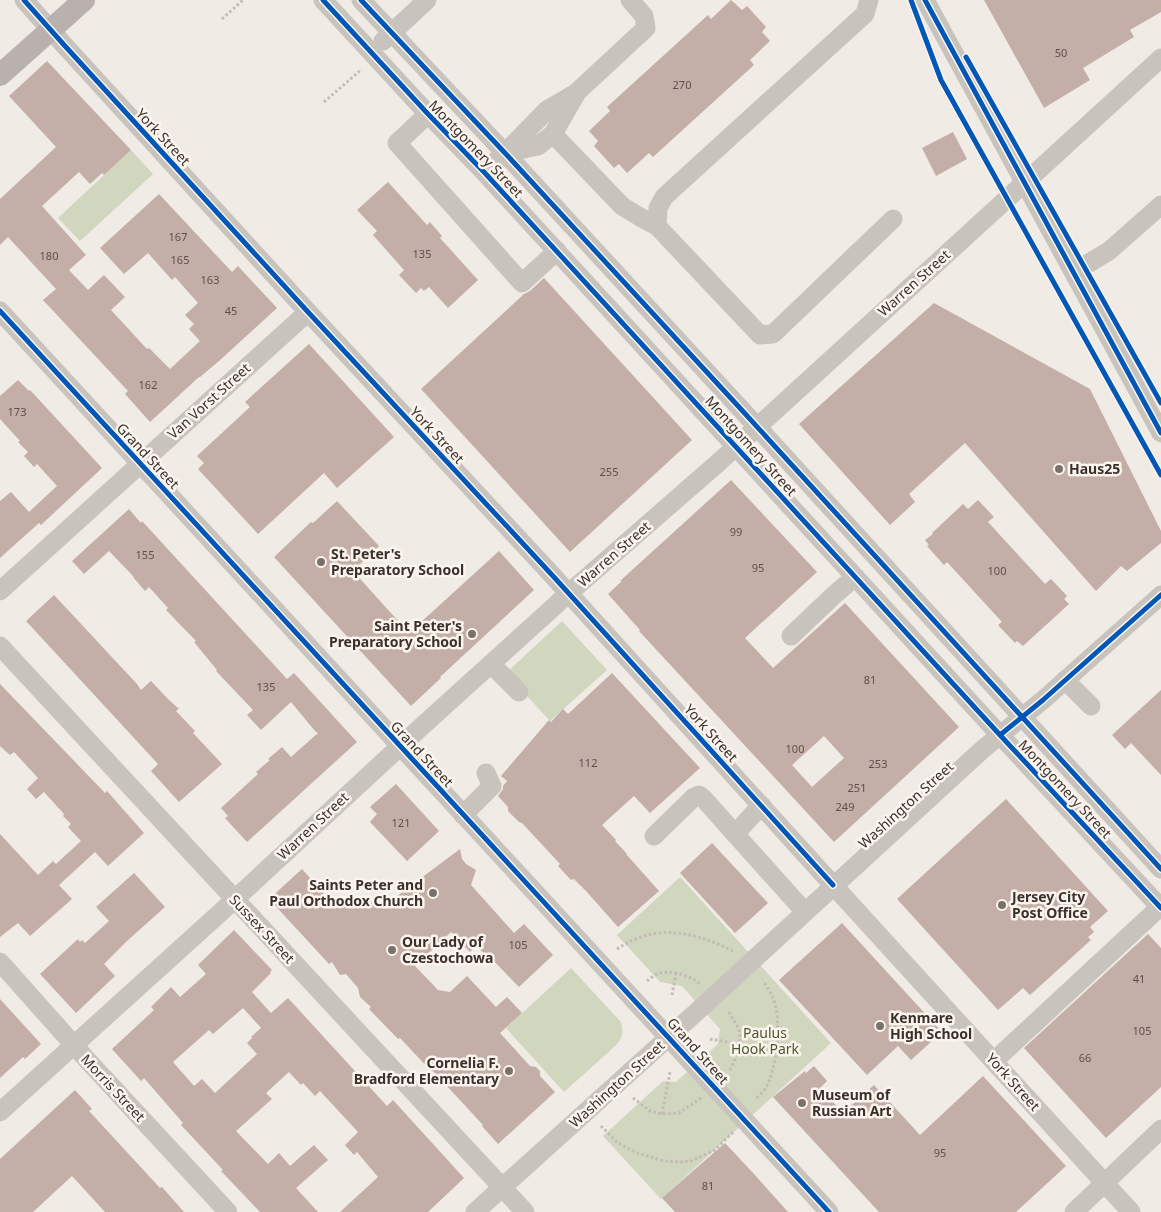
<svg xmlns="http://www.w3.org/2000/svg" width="1161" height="1212" font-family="'Noto Sans',sans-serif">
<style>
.green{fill:#d1d6bf}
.building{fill:#c3afa7;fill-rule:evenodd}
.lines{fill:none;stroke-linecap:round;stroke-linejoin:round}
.path{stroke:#c2bbb6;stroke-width:3;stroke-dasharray:2.5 2.5;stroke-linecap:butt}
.minor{stroke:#c9c3be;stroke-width:19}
.major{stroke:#b8b1ad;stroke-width:22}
.cycleway-casing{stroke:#fbf5ee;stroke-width:8}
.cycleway{stroke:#0057b8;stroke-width:5}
.poi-dot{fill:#7a716c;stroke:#fbf5ee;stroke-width:2}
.labels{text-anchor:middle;stroke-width:5;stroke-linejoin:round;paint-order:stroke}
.number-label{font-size:11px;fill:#5d504a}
.street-label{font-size:14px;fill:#3b302b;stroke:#fbf5ee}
.poi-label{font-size:14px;font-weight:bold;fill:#3b302b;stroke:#fbf5ee;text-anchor:start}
.park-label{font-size:14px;fill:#4a5a2e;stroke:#fbf5ee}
</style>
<rect width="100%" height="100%" fill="#f0ebe5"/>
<!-- green -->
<g class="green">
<polygon points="131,150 153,174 80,241 58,218"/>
<polygon points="562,621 607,670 550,721 506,673"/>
<polygon points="680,877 831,1043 661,1199 603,1136 663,1081 676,1082 718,1044 720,1029 682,986 660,982 617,935"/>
<path d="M571 968 621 1022C624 1035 622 1039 613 1048L564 1092 506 1028Z"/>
</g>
<!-- building -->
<g class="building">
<polygon points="731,0 742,10 747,6 766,27 762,32 770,41 750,60 754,65 653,157 649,153 627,173 619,164 614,168 594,146 598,141 589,131 610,111 607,107 708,15 711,19"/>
<polygon points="984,0 1161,0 1161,12 1130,30 1134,37 1083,68 1090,80 1044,108"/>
<polygon points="47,61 131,150 104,175 102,173 90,184 79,172 42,206 86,255 69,270 88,290 104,275 125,297 111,310 147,349 149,348 170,369 200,341 189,329 194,324 185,315 198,303 175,277 172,280 148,253 124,274 100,248 159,194 232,272 238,266 277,308 219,361 200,377 199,377 150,422 125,394 128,391 43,300 56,289 8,237 0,245 0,199 56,147 9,96"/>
<polygon points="953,132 967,159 936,176 922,148"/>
<polygon points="388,182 427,225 430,222 442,236 440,238 478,280 448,308 429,287 424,291 421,288 416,293 399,275 404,270 373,235 377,231 357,210"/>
<polygon points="544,278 692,440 570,552 421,389 524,294 530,291"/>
<polygon points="934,303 1090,389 1161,531 1161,543 1127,571 1121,566 1096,591 965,443 909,494 915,502 890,525 799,424"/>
<polygon points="309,344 394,437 337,488 324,473 258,534 198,469 204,463 197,456 250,407 245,402"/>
<polygon points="18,380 29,391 30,390 102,468 41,525 39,523 0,558 0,501 11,492 29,512 57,486 37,464 34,467 24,456 28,452 18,442 20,441 0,419 0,396"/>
<path d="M731 480 817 572 745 638 773 668 845 603 959 727 834 842 639 631 640 630 608 594 622 581H620ZM824 736 844 758 812 787 792 765Z"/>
<polygon points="978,500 994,517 988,522 1045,584 1051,579 1067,596 1064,599 1069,604 1023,646 1017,641 1015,643 998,625 1002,622 947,562 944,565 927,546 929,545 925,540 933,534 932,533 963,504 968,509"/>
<polygon points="337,501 379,546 353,571 409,633 499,551 534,590 440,677 441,678 411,706 274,557 311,522 313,523"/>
<polygon points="129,509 141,523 142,521 287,679 294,673 357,742 247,842 225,818 228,816 221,808 258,774 256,772 270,760 268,759 282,747 291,757 318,733 315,731 291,702 261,730 247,715 253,710 216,671 217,670 194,642 196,641 166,610 168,608 149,587 145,591 133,577 134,577 109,551 84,574 72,561"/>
<polygon points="54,595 137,684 141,690 151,681 168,699 179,709 176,711 195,731 193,733 222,764 179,802 151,771 158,764 26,621"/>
<polygon points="612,673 700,768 650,813 634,796 602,825 616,840 615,841 627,854 626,854 659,891 618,927 586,891 574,879 571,880 558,866 560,864 522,823 519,822 508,811 508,807 498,796 503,789 503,786 507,781 501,776 549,720 551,722 563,709 568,714"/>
<polygon points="0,684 105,793 107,791 144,833 108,866 95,852 59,885 72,899 30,936 18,923 0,937 0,834 38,875 53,861 56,864 81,841 68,827 71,824 63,816 64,814 44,792 36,799 27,789 38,778 14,752 10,755 0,746"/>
<polygon points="1161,690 1161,775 1131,743 1125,749 1112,735"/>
<polygon points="396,784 439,831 407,861 370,822 377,814 370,807"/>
<polygon points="1006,799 1108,911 1090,927 1094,932 1088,937 1091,940 1030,995 1023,988 998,1010 897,899"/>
<polygon points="712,843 768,903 735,933 680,873"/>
<polygon points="460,849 462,859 466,864 476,870 471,885 514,933 524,924 553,955 519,987 488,955 486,956 476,945 470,952 451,932 415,966 438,990 450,992 467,976 496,1007 507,997 522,1013 500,1033 530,1066 536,1067 540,1071 540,1076 555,1092 498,1144 482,1126 483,1125 433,1071 432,1072 400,1038 398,1039 369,1009 371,1007 360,997 358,988 346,974 340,975 332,962 329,964 269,899 302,869 333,904 342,896 354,909 362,902 367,907 374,900 381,908"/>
<polygon points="134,873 165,907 127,941 104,964 115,976 76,1013 40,974 78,939 80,942 82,940 85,943 109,921 96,907"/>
<polygon points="842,923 942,1032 911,1060 898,1046 867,1075 779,980"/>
<path d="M234 930 272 970 270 972 271 973 252 992 271 1013 288 998 387 1106 393 1100 464 1178 428 1212H340L378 1177 357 1152 354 1155 345 1145 358 1132 320 1091 315 1096 303 1083 301 1085 289 1072 266 1093 272 1099 236 1131 268 1164 279 1153 290 1166 314 1145 328 1160 296 1188 318 1212H260L221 1171 223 1170 181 1125 183 1123 144 1078 141 1081 112 1049 154 1010 151 1007 171 987 180 997 206 974 198 965ZM243 1008 261 1028 251 1037 252 1038 247 1043 257 1054 215 1093 202 1079 194 1086 173 1062 209 1030 213 1034Z"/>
<polygon points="1148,934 1161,948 1161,1087 1106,1138 1024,1048"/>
<polygon points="0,999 41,1044 25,1059 23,1057 0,1078"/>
<polygon points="814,1066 827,1081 820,1088 843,1113 874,1085 920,1135 983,1076 1066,1166 1016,1212 879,1212 773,1097 805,1071 806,1073"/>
<polygon points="75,1090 92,1109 89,1111 160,1188 162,1187 184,1212 105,1212 72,1176 33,1212 0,1212 0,1159"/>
<polygon points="725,1143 754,1174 788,1212 675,1212 662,1198"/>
</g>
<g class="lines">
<!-- path -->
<g class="path">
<polyline points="222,19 243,0"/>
<polyline points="324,102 362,69"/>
<path d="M617 949C657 922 695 932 735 952"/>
<path d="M647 981C650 979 654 975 657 974 670 969 690 975 700 984"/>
<polyline points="672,995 676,973"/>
<path d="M729 1012C732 1018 737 1024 739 1030 742 1044 736 1058 730 1070"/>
<polyline points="710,1039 739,1044"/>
<polyline points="633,1098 650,1111 662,1114 679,1113 701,1098"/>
<path d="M757 1098C759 1095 763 1092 765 1089 777 1071 782 1018 773 998 771 992 766 986 763 981"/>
<polyline points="662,1114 670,1072"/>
<polyline points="601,1126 618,1143 637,1153 664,1161 680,1162 691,1161 715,1150 733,1132"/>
</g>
<!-- minor -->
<g class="minor">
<polyline points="24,0 65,46 308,312 553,576 833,885 1131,1212"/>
<polyline points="323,0 428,114 484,172 1000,735 1161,908"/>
<polyline points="361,0 505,153 739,407 1161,869"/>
<polyline points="869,0 865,14 664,197 658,208 657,226 760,335 773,334 893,219"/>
<polyline points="925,0 1161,433"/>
<polyline points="383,41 427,0"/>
<polyline points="428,114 397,143 522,283 557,251"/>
<polyline points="553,134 622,206 640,217 657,226"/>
<polyline points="505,153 538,146 553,134 576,94"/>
<polyline points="484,172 505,153 547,110 576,93 646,28 644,16 630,0"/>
<polyline points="1074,272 1109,251 1161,205"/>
<path d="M0 311C275 613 554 910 829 1212"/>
<polyline points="0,591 308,312"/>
<polyline points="791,636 833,596 855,577"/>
<polyline points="0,646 525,1212"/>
<polyline points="491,664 519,692"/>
<polyline points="1065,680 1091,706"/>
<polyline points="762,806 755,812 735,834 805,912"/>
<polyline points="463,815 492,786 486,773"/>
<polyline points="654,836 694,797 699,795 704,799 735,834"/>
<polyline points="0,962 89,1062 228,1212"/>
<polyline points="994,1061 1160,907"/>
<polyline points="0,1112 221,912 420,728 569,593 719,462 1161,58"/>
<polyline points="475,1212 691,1017 983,749 1043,700 1161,595"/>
<polyline points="1074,1212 1161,1129"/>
</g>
<!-- major -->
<polyline class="major" points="0,75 84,0"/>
<!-- cycleway casing -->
<g class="cycleway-casing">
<g id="cycleway">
<polyline points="24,0 65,46 308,312 553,576 833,885"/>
<polyline points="323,0 428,114 484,172 1000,735 1161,908"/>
<polyline points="361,0 505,153 739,407 1161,869"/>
<polyline points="911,0 941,80 1161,475"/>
<polyline points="925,0 1161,433"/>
<polyline points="966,57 1161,403"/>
<path d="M0 311C275 613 554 910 829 1212"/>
<polyline points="1000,735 1043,700 1161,595"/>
</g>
</g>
<!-- cycleway -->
<use href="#cycleway" class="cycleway"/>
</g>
<!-- markers -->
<g class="poi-dot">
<circle cx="1059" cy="469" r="5"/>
<circle cx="321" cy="562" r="5"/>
<circle cx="472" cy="634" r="5"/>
<circle cx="433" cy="893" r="5"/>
<circle cx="1002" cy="905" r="5"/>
<circle cx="392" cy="950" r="5"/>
<circle cx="880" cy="1026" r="5"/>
<circle cx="509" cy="1071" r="5"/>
<circle cx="802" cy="1103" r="5"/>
</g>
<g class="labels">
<!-- number labels -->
<g class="number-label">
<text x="1061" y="57">50</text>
<text x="682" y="89">270</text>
<text x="178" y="241">167</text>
<text x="422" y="258">135</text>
<text x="49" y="260">180</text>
<text x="180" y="264">165</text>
<text x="210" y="284">163</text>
<text x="231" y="315">45</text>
<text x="148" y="389">162</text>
<text x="17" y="416">173</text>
<text x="609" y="476">255</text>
<text x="736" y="536">99</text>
<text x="145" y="559">155</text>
<text x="758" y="572">95</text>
<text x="997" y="575">100</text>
<text x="870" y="684">81</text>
<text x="266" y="691">135</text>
<text x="795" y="753">100</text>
<text x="588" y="767">112</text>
<text x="878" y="768">253</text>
<text x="857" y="792">251</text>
<text x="845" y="811">249</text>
<text x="401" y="827">121</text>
<text x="518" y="949">105</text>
<text x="1139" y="983">41</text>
<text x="1142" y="1035">105</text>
<text x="1085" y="1062">66</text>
<text x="940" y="1157">95</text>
<text x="708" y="1190">81</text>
</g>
<!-- street labels -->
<g class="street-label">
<text transform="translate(163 137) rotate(47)" y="5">York Street</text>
<text transform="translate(476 149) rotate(46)" y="5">Montgomery Street</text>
<text transform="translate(914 283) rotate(-42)" y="5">Warren Street</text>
<text transform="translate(209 401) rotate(-42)" y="5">Van Vorst Street</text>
<text transform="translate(437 435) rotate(47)" y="5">York Street</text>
<text transform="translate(751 446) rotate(48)" y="5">Montgomery Street</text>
<text transform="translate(148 456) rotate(47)" y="5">Grand Street</text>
<text transform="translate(614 554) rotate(-41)" y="5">Warren Street</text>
<text transform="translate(711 733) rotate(48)" y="5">York Street</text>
<text transform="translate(422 754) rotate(47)" y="5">Grand Street</text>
<text transform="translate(1065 789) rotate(47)" y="5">Montgomery Street</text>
<text transform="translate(906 805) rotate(-42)" y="5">Washington Street</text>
<text transform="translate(313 826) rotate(-43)" y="5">Warren Street</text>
<text transform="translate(262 929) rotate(47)" y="5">Sussex Street</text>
<text transform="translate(698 1051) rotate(48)" y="5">Grand Street</text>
<text transform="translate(1013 1082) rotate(48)" y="5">York Street</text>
<text transform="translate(617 1084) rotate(-42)" y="5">Washington Street</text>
<text transform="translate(113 1088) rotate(47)" y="5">Morris Street</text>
</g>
<!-- poi labels -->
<g class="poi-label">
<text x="1069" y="474">Haus25</text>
<text x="331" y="559">St. Peter's<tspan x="331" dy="16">Preparatory School</tspan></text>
<text x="462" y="631" text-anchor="end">Saint Peter's<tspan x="462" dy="16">Preparatory School</tspan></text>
<text x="423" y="890" text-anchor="end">Saints Peter and<tspan x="423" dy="16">Paul Orthodox Church</tspan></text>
<text x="1012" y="902">Jersey City<tspan x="1012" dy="16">Post Office</tspan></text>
<text x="402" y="947">Our Lady of<tspan x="402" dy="16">Czestochowa</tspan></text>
<text x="890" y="1023">Kenmare<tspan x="890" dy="16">High School</tspan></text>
<text x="499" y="1068" text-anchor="end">Cornelia F.<tspan x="499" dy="16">Bradford Elementary</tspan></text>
<text x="812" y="1100">Museum of<tspan x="812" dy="16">Russian Art</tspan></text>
</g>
<!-- park labels -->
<g class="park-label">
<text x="765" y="1038">Paulus<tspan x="765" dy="16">Hook Park</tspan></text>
</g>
</g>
</svg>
